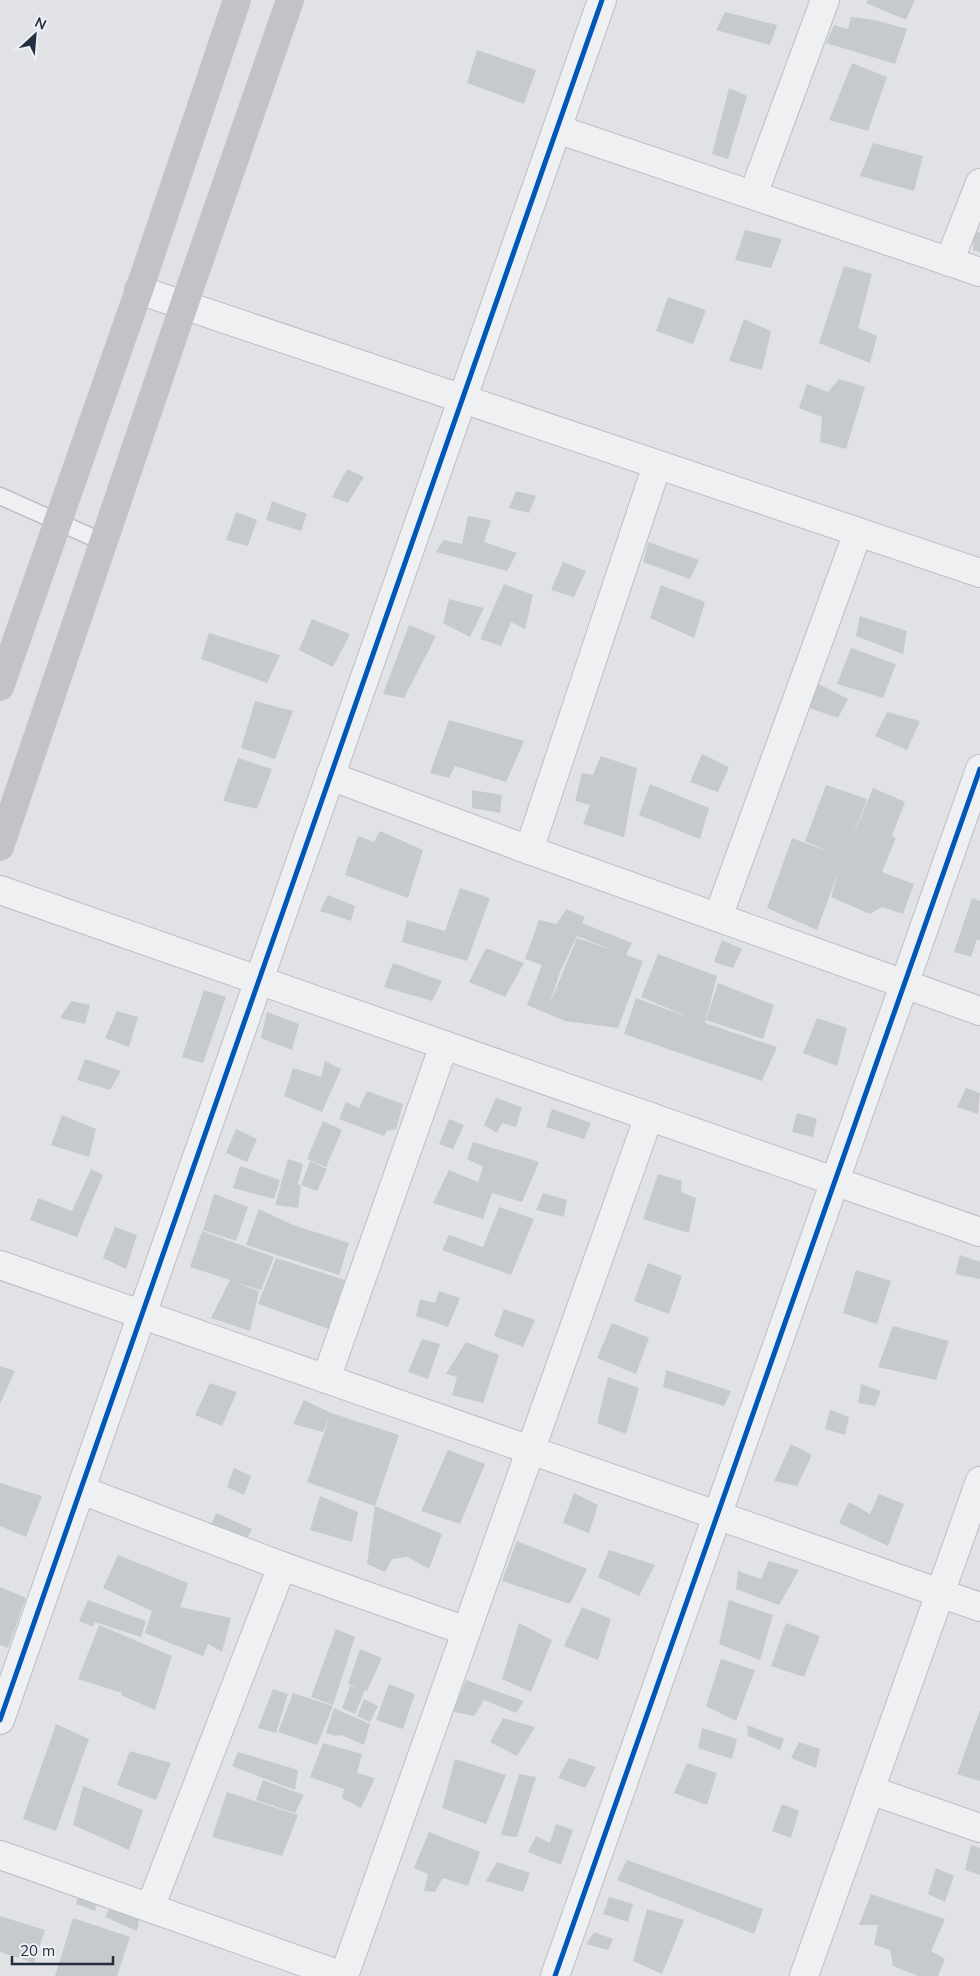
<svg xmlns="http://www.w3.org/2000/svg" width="980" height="1976" font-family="Mulish,sans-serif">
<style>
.building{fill:#c7cacd;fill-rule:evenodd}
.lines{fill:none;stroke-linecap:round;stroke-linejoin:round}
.lane-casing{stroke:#bdbfc3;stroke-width:19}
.street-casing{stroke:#bdbfc3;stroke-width:30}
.lane{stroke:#eff0f2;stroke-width:16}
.street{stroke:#eff0f2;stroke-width:28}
.secondary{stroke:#c1c3c8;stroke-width:28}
.cycleway-casing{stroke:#ecf0f5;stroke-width:8}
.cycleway{stroke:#0057b8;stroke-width:5}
</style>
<rect width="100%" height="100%" fill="#e0e2e5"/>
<!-- building -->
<g class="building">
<polygon points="868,0 915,0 906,20 866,3"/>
<polygon points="725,12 777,25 770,45 716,30"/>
<polygon points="851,17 875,20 907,29 895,64 826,43 834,25 848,29"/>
<polygon points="477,50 536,70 524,104 467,83"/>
<polygon points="852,63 887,77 868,131 829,120"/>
<polygon points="729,88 747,96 728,159 712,154"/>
<polygon points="873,143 923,156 914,191 860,176"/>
<polygon points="745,230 782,239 771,268 735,260"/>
<polygon points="974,230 980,233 980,252 973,250"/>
<polygon points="844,266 872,274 858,328 877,336 870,363 819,343"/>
<polygon points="668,297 706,310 693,344 656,331"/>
<polygon points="744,319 771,331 762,370 729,361"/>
<polygon points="839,379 865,387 846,449 820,442 822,417 799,408 807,384 828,392"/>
<polygon points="347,469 364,477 348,503 332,497"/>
<polygon points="516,491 536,496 529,513 509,508"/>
<polygon points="272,501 307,514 301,531 266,520"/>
<polygon points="236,512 257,520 248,546 226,540"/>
<polygon points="468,516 491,520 484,542 517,553 507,571 436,552 443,540 462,544"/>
<polygon points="648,542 699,560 690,579 643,562"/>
<polygon points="563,562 586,571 574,597 551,590"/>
<polygon points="504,584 533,595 525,629 511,622 501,646 480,639"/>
<polygon points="661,585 705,602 694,638 650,618"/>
<polygon points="449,599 484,608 470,637 443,623"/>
<polygon points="860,616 907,631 903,654 856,636"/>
<polygon points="312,619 350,634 333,667 299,650"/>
<polygon points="409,625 436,636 404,698 383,694"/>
<polygon points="209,633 280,655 267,683 201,659"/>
<polygon points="851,648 896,664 883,698 837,684"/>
<polygon points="815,682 848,699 838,718 807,707"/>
<polygon points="255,701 293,711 275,759 241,748"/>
<polygon points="887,712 920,721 907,750 875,736"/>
<polygon points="449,720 524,741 506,782 455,766 449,778 430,773"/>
<polygon points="702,754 729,767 718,792 690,782"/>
<polygon points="601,756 637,768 624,837 583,824 590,805 575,801 582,773 593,775"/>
<polygon points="238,758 272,769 257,809 223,801"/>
<polygon points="650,784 709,808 700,839 639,815"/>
<polygon points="826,785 867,799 850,843 873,788 905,802 892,836 896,838 882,872 914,884 903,914 882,907 870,914 831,897 839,870 817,930 767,908 792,838 829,852 805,841"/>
<polygon points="472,790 502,795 500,813 472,808"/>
<polygon points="380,831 423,850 408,898 345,875 358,836 374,842"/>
<polygon points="460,888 490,898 467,961 402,942 407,920 445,931"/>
<polygon points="328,895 355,906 351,921 320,911"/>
<polygon points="972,898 980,901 980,940 977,939 971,957 954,952"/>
<path d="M566 909 585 917 582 923 632 943 626 955 643 961 618 1028 565 1021 527 1005 542 965 525 959 539 920 557 924ZM577 936 615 951 577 938 549 1006 560 972Z"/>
<polygon points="722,940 742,949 733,968 714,962"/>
<polygon points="486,948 524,963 505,997 469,982"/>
<polygon points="658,954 717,976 705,1023 777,1047 762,1081 624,1034 636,998 693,1019 641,997"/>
<polygon points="393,963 442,981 432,1001 384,987"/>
<polygon points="718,983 774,1005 763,1039 706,1020"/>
<polygon points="204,990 226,997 203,1063 182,1057"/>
<polygon points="71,1001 90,1005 85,1024 60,1018"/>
<polygon points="117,1011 138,1017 129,1047 105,1038"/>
<polygon points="267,1012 299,1024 292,1050 261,1038"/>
<polygon points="817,1018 847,1028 837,1066 803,1053"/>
<polygon points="85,1059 121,1071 110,1090 77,1080"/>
<polygon points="325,1061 341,1069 322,1112 284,1096 293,1068 321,1077"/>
<polygon points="966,1088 980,1093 978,1114 957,1107"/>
<polygon points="367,1091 403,1104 396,1129 387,1131 384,1136 339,1119 346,1102 359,1108"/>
<polygon points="496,1098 522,1107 516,1127 502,1123 497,1133 484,1125"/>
<polygon points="552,1109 591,1123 584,1139 546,1127"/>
<polygon points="797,1113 817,1119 813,1137 792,1132"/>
<polygon points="62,1115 96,1129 89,1157 51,1145"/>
<polygon points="449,1119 464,1125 453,1149 439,1144"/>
<polygon points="323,1121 342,1130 326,1167 307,1159"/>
<polygon points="236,1129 257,1139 247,1162 226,1153"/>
<polygon points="473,1142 539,1162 522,1202 492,1193 483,1219 433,1203 449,1170 478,1182 483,1167 467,1159"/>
<polygon points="288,1159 303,1164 298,1184 301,1185 298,1208 275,1205"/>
<polygon points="310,1161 327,1169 317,1191 301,1185"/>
<polygon points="240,1166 280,1180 274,1199 233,1188"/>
<polygon points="91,1169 103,1175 77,1237 30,1220 38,1198 72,1211"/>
<polygon points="658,1174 682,1181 681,1192 696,1198 689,1233 643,1219"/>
<polygon points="543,1193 567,1200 564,1217 536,1210"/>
<polygon points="214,1194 248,1207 236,1241 203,1230"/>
<polygon points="499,1207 534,1219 511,1275 442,1250 449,1235 483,1247"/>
<polygon points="259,1209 293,1225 349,1243 339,1275 246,1245"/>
<polygon points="115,1227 137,1235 126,1269 103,1258"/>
<polygon points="202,1231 274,1257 261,1290 234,1282 259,1291 250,1331 211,1318 230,1280 190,1267"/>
<polygon points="960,1255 980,1262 980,1279 955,1274"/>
<polygon points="276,1258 345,1280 329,1329 258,1304"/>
<polygon points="648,1263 682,1276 669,1314 634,1301"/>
<polygon points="856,1270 891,1281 877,1324 843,1313"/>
<polygon points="439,1291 460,1298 448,1327 416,1316 420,1299 435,1303"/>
<polygon points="504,1309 535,1320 523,1347 494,1336"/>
<polygon points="612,1323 649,1338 636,1374 597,1358"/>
<polygon points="893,1326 949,1341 936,1380 878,1367"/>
<polygon points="422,1339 440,1344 428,1379 408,1372"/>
<polygon points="466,1342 499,1355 483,1403 452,1395 457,1377 446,1374"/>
<polygon points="0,1366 15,1371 0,1404"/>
<polygon points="666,1370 731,1391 724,1406 663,1387"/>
<polygon points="608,1377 639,1388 626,1434 597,1423"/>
<polygon points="210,1383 237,1392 222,1426 195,1415"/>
<polygon points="861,1384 881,1391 875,1406 858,1403"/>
<polygon points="304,1400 331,1413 399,1435 375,1506 307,1482 330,1416 323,1432 293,1424"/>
<polygon points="830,1410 849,1417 845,1435 825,1429"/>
<polygon points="791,1444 812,1455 797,1486 774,1481"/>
<polygon points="448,1450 485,1464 460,1524 421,1511"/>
<polygon points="234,1468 251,1476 244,1495 227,1487"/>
<polygon points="0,1483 42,1496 26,1537 0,1526"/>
<polygon points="574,1493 598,1505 589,1533 563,1523"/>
<polygon points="879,1494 904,1504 888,1546 839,1523 849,1502 870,1514"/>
<polygon points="320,1496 358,1512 352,1542 310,1530"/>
<polygon points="375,1506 442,1534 429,1569 408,1557 392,1559 385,1572 367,1564"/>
<polygon points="216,1513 252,1529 243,1547 207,1534"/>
<polygon points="517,1541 587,1569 570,1604 502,1581"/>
<polygon points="609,1550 655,1565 639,1596 598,1577"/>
<polygon points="118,1555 188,1583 180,1607 231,1618 222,1652 208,1644 203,1656 145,1633 152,1611 103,1588"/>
<polygon points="769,1561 799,1570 779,1605 736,1589 738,1571 761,1579"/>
<polygon points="0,1587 26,1598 8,1648 0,1645"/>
<polygon points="88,1600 146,1621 141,1637 95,1622 93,1627 79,1621"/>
<polygon points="729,1600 773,1615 760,1660 719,1644"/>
<polygon points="582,1607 611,1619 598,1660 564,1646"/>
<polygon points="519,1623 552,1640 531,1692 502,1679"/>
<polygon points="786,1623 820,1636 804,1677 771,1666"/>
<polygon points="99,1625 172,1656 155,1710 121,1695 122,1693 78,1679"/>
<polygon points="336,1629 355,1637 333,1705 311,1697"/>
<polygon points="360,1649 382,1658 367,1691 365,1690 355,1714 342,1708 350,1686 357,1688 348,1684"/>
<polygon points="721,1659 755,1670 736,1721 706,1706"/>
<polygon points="466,1680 524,1701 516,1713 484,1700 474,1716 453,1712"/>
<polygon points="389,1684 415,1694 403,1729 376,1720"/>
<polygon points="273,1689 288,1694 276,1733 258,1728"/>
<polygon points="293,1693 333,1706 317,1745 278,1732"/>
<polygon points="364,1699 378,1706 370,1722 357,1716"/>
<polygon points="334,1708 370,1724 364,1745 342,1735 335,1736 326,1733"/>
<polygon points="980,1710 980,1781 957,1774"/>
<polygon points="503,1718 535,1727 517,1756 490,1742"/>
<polygon points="56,1724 89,1739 56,1831 23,1819"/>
<polygon points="747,1725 784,1739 780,1750 748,1736"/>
<polygon points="702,1728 737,1739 732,1759 698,1748"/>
<polygon points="799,1742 820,1749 816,1768 791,1758"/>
<polygon points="323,1743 362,1754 357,1773 375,1778 361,1808 342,1798 344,1789 310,1777"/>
<polygon points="130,1751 171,1763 156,1800 117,1785"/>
<polygon points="238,1752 298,1770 295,1790 232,1766"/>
<polygon points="569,1758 596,1767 585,1788 558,1778"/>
<polygon points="455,1759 506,1775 486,1824 442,1808"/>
<polygon points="687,1763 717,1773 707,1805 674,1793"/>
<polygon points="519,1774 536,1777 517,1837 501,1835"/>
<polygon points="263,1780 304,1795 295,1813 256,1800"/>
<polygon points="83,1786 143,1810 129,1850 73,1825"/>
<polygon points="227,1792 298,1815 282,1856 212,1837"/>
<polygon points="782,1804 799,1811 791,1838 772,1831"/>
<polygon points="556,1824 573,1830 561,1865 528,1852 536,1836 550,1843"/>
<polygon points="429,1832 480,1852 468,1886 443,1878 435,1892 424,1891 428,1874 414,1868"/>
<polygon points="971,1845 980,1848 980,1875 965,1870"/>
<polygon points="627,1860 763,1909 754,1934 617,1880"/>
<polygon points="497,1862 530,1873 523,1892 486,1881"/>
<polygon points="936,1868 954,1876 945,1902 928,1894"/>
<polygon points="80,1890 99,1898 95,1911 76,1904"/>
<polygon points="871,1894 945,1919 931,1951 945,1959 938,1976 918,1976 893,1966 890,1950 874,1945 878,1925 859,1925"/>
<polygon points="609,1897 633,1904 628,1922 603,1914"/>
<polygon points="111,1905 140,1916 137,1931 105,1917"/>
<polygon points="647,1909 684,1920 662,1974 633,1961"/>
<polygon points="0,1916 45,1930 34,1963 0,1952"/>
<polygon points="73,1918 130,1937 117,1976 55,1976"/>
<polygon points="594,1932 613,1939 608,1950 586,1944"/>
</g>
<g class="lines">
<!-- lane casing -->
<g class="lane-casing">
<polyline id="lane" points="0,496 103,542"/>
</g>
<!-- street casing -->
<g class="street-casing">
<g id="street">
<polyline points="557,129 980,272"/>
<polyline points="753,195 825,0"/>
<polyline points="949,262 980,183"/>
<polyline points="139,290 980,573"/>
<polyline points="330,776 529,850 980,1011"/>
<polyline points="529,850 657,465"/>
<polyline points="0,890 980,1232"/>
<polyline points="718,917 858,532"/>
<polyline points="0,1265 980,1607"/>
<polyline points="326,1379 444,1045"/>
<polyline points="81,1490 282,1566 466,1631"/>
<polyline points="0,1720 602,0"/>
<polyline points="870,1790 980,1828"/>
<polyline points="0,1855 343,1976"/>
<polyline points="150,1908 282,1566"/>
<polyline points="344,1976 649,1116"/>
<polyline points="555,1976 980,769"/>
<polyline points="804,1976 980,1481"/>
</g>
</g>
<!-- lane -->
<use href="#lane" class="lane"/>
<!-- street -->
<use href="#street" class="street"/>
<!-- secondary -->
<g class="secondary">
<polyline points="0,687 139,290 237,0"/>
<polyline points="0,847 184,305 290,0"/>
</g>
<!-- cycleway casing -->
<g class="cycleway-casing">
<g id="cycleway">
<polyline points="0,1720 602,0"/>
<polyline points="555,1976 980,769"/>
</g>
</g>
<!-- cycleway -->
<use href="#cycleway" class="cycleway"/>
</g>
<!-- north arrow -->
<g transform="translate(35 35) rotate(26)" stroke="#ecf0f5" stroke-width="4" paint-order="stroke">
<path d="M0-4L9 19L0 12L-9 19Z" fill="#252e3f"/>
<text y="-8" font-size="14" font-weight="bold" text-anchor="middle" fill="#252e3f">N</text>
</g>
<!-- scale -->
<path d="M12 1956v8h101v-8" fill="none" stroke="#252e3f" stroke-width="2.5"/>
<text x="20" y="1956" font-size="15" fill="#252e3f" stroke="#ecf0f5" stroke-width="4" paint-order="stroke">20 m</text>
</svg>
